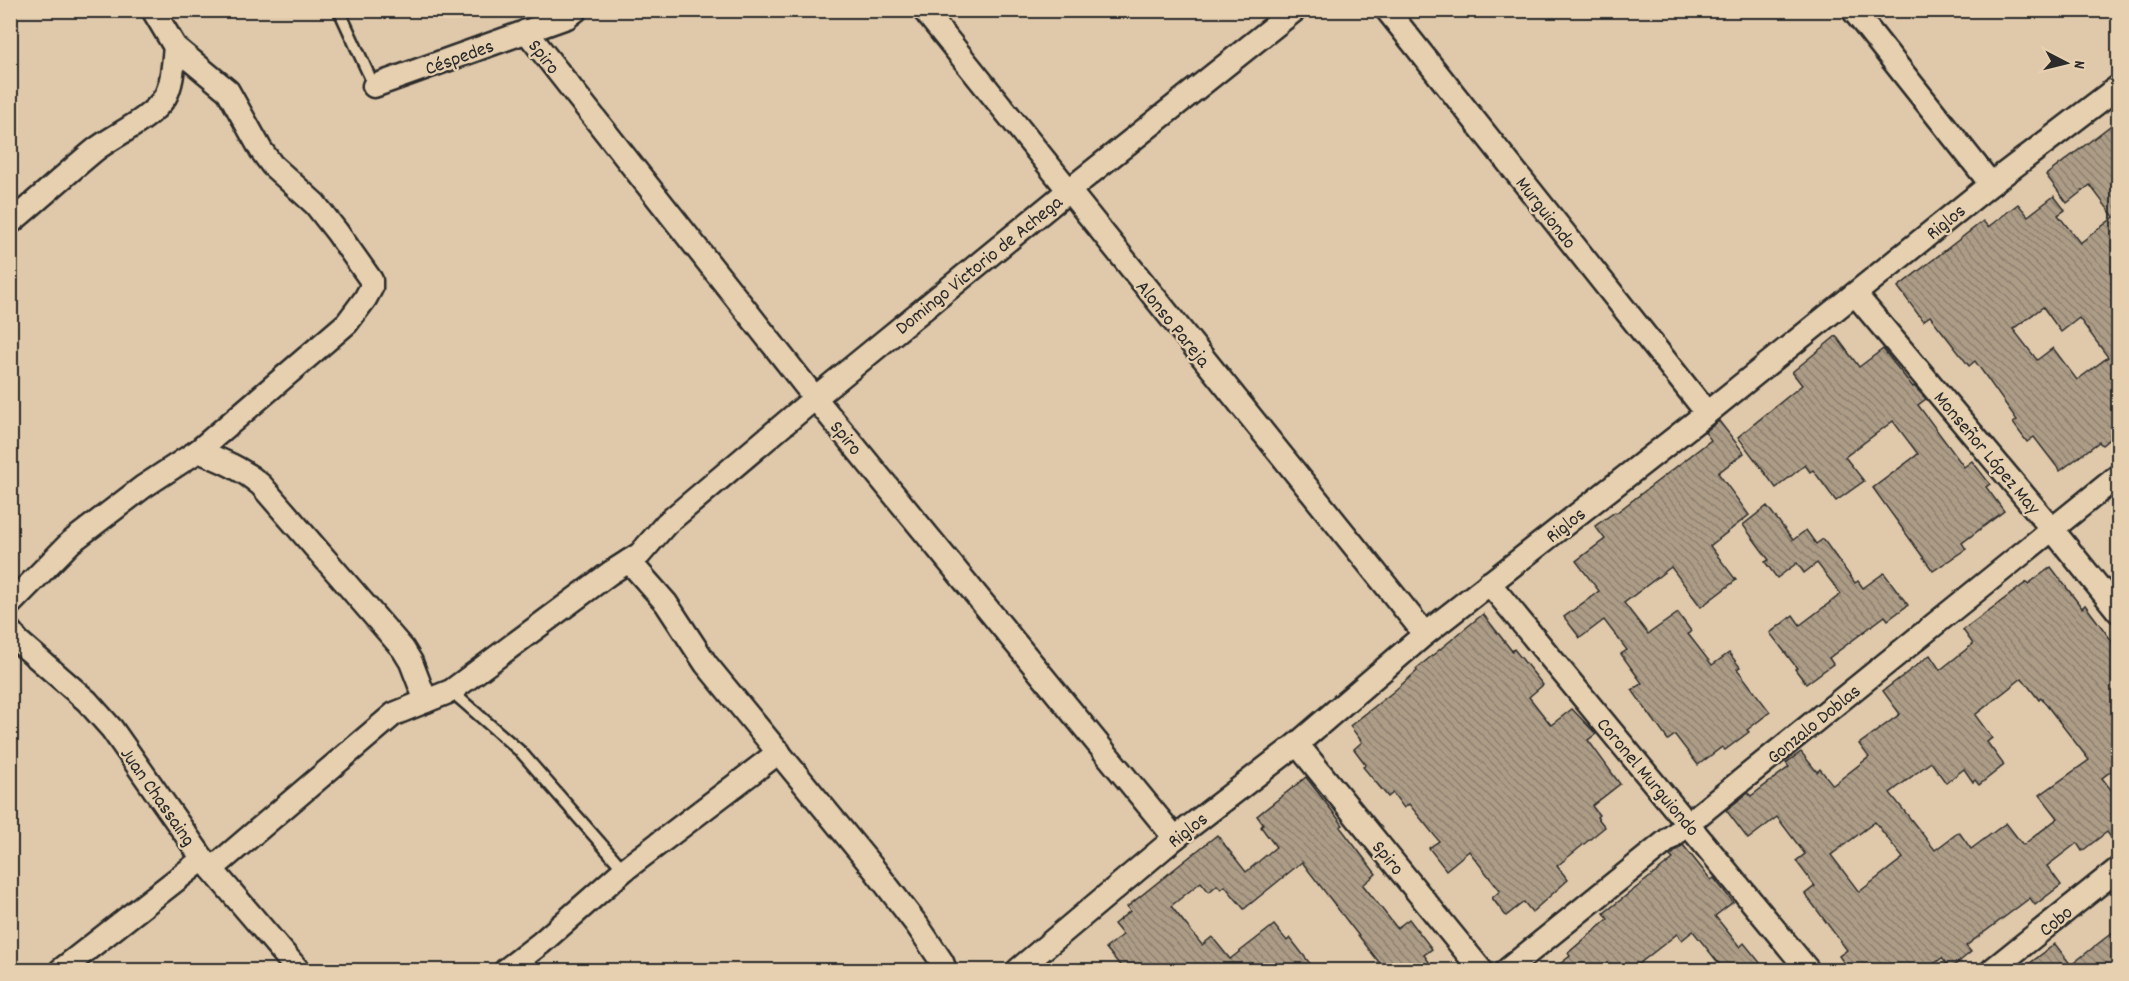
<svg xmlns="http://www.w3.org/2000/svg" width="2129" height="981" font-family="Dekko,sans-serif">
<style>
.building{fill:url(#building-back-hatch);stroke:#2b2b2b;stroke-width:1.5;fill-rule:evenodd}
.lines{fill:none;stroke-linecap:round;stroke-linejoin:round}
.service-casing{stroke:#2b2b2b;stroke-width:15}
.minor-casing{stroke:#2b2b2b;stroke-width:27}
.service{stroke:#e6d0af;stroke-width:10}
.minor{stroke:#e6d0af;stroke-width:22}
.labels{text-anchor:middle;stroke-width:4.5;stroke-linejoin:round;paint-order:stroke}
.street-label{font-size:20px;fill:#2b2b2b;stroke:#e6d0af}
</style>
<defs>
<pattern id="building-back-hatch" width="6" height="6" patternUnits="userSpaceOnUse" patternTransform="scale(1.5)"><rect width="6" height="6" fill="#ad9d87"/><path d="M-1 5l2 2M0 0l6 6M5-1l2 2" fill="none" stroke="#8d806f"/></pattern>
</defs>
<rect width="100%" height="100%" fill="#dfc9aa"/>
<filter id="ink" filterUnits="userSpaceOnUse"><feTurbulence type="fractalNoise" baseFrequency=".0167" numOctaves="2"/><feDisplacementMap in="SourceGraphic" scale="12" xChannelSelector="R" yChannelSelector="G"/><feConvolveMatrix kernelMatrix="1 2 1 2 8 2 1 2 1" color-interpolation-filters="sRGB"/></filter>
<g filter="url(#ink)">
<!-- building -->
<g class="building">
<path d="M2118 120V432L2102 445 2099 442 2060 471 2034 437 2027 442 2013 423 2017 420 1975 361 1969 366 1930 316 1923 321 1898 287 1983 221 1988 227 2018 204 2028 216 2054 196 2065 210 2058 215 2080 243 2114 217 2090 185 2067 203 2046 175ZM2043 307 2061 332 2079 318 2108 357 2077 380 2053 348 2037 360 2013 329Z"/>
<polygon points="1836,336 1859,367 1883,349 1913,387 1914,386 1926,399 1918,405 1964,467 1972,461 1990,484 1986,487 2004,511 1962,543 1966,549 1933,571 1873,488 1918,454 1893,421 1845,457 1864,481 1836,501 1813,470 1810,472 1805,465 1776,488 1738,437 1802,385 1792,372"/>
<polygon points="1719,421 1744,453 1718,473 1749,515 1710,546 1736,580 1701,607 1671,567 1624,603 1648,634 1678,613 1691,631 1688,634 1712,665 1729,653 1740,667 1737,669 1770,712 1747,730 1749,732 1725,750 1722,747 1698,765 1675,735 1668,740 1632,690 1642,683 1621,654 1627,650 1604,620 1580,638 1564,617 1599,591 1576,561 1605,539 1595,526 1615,512 1616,513 1711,440 1705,432"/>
<polygon points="1767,506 1793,540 1806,530 1816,544 1823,539 1855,583 1858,581 1863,588 1884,573 1908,605 1888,620 1885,616 1829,658 1833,664 1806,684 1795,669 1797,668 1770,633 1793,615 1800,625 1841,594 1817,563 1804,573 1797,563 1777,578 1765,562 1769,560 1743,525"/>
<path d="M2051 567 2082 608 2085 605 2118 649V766L2102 778 2118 799V847L2107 832 2082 851 2077 843 2047 866 2061 885 2035 905 2030 898 1966 946 1971 952 1950 969 1942 958 1925 970H1849L1839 956 1847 950 1805 894 1815 886 1796 861 1805 854 1777 817 1748 839 1726 810 1748 793 1751 796 1789 767 1786 763 1801 752 1817 772 1820 769 1833 785 1869 757 1859 744 1900 714 1883 691 1930 655 1940 670 1973 644 1963 630 2027 582 2028 584ZM2022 678 2039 700 2041 698 2089 760 2040 795 2058 818 2023 845 2006 823 1971 849 1959 832 1935 850 1890 793 1931 762 1946 783 1964 769 1973 782 1975 780 1979 785 2004 765 1987 742 1992 738 1975 715ZM1875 822 1903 858 1859 892 1831 855Z"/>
<polygon points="1483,614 1512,651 1514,649 1543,685 1529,697 1551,725 1572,709 1596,734 1588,740 1620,784 1592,806 1599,815 1597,817 1605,827 1557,866 1568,880 1532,912 1524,902 1506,916 1492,898 1500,891 1469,851 1446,870 1429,848 1439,841 1409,804 1404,808 1393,793 1388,797 1363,767 1366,765 1354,749 1362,742 1350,726 1393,692 1417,671 1416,669"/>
<polygon points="1306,777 1343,825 1340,827 1376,874 1363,885 1397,928 1409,919 1432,949 1424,955 1435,970 1385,970 1302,862 1244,909 1225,886 1221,889 1217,885 1209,892 1201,882 1171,906 1202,945 1212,937 1230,959 1274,925 1287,941 1290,938 1315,970 1124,970 1106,948 1123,935 1114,924 1130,911 1127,907 1217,835 1246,872 1276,847 1261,827 1263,824 1257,816"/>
<polygon points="1683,845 1711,880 1714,878 1733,902 1715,916 1740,947 1744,943 1766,970 1724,970 1693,931 1682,940 1677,934 1631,970 1552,970 1570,956 1568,953 1608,919 1604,913 1673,859 1670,856"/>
<polygon points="2118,928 2118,970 2021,970 2055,944 2071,965"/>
</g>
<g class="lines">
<!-- service casing -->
<g class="service-casing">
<g id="service">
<polyline points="339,10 374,86"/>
<polyline points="451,691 521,752 624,870"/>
</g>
</g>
<!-- minor casing -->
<g class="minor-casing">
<g id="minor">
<polyline points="924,10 1425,634"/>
<polyline points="1387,10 1707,413"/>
<polyline points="1853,10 1991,184"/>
<polyline points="526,31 815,398 1175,838"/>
<polyline points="374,86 567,17 576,10"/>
<path d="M10 223C39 199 66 174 95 150 117 133 149 121 165 97 173 83 173 63 175 47"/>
<polyline points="1855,294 2052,529 2118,611"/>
<path d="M198 451C221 460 243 469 261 485L403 649 411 662 426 701"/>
<polyline points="629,561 666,603 706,664 874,869 917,925 942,962 945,970"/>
<polyline points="1489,583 1808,970"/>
<polyline points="10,604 71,542 143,487 198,451 347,323 365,299 371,288 371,280 337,232 315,204 272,165 261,150 228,91 175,47 153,10"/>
<polyline points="10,631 18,641 87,701 112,729 203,859 298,970"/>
<polyline points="1297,744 1481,970"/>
<polyline points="212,869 394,714 451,691 610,573 640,554 666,524 815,398 1068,191 1295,10"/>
<polyline points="61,970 203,859"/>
<polyline points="506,970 541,943 624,870 779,752"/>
<polyline points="1018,970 1175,838 1297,744 1425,634 1707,413 1991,184 2118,87"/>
<polyline points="1507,970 2118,476"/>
<polyline points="1992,970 2118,869"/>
</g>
</g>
<!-- service -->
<use href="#service" class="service"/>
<!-- minor -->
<use href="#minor" class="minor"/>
</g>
</g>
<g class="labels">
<!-- street labels -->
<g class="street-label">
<text transform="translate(459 56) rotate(-20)" y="7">Céspedes</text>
<text transform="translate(545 56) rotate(52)" y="7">Spiro</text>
<text transform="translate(1547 212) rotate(52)" y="7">Murguiondo</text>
<text transform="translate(1945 221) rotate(-39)" y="7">Riglos</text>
<text transform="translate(978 264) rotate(-39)" y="7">Domingo Victorio de Achega</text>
<text transform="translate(1174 323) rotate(51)" y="7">Alonso Pareja</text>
<text transform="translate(847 437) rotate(51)" y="7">Spiro</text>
<text transform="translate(1988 452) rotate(50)" y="7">Monseñor López May</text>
<text transform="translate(1565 524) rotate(-38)" y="7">Riglos</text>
<text transform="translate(1813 723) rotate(-39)" y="7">Gonzalo Doblas</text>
<text transform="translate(1649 776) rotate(50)" y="7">Coronel Murguiondo</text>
<text transform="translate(159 796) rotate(55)" y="7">Juan Chassaing</text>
<text transform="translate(1187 829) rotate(-38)" y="7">Riglos</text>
<text transform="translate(1389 857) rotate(51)" y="7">Spiro</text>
<text transform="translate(2055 920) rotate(-39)" y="7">Cobo</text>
</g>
</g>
<!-- margin -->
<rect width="2129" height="981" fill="none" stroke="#e6d0af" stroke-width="36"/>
<rect x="18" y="18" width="2093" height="945" fill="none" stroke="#2b2b2b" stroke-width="2" filter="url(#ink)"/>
<!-- north arrow -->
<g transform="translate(2066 63) rotate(97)" stroke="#e6d0af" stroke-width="4.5" paint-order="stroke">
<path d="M0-4.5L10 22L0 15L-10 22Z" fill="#2b2b2b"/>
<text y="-9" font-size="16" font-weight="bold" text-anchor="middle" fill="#2b2b2b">N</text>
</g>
</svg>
